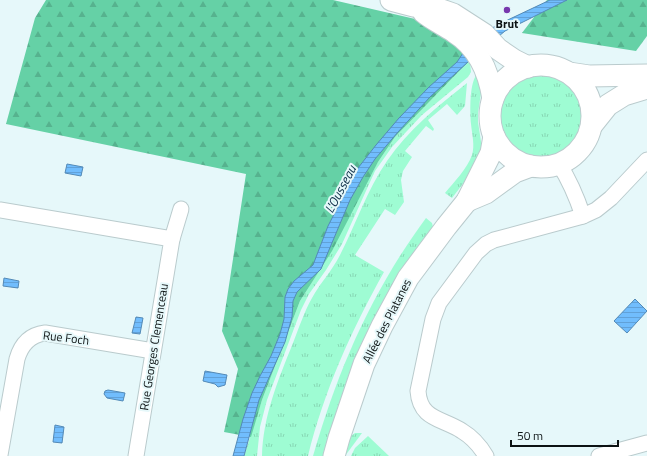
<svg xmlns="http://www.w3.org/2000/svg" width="647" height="456" font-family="'Titillium Web',sans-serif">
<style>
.grass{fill:url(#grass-tufts)}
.forest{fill:url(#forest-firs)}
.water{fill:url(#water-rules);stroke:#538ab7}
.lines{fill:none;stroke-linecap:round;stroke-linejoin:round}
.street-casing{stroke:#bacbcd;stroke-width:17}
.secondary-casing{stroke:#bacbcd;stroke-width:23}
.street{stroke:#fff;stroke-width:15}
.secondary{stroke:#fff;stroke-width:21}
.poi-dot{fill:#7738ad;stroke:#e6f8fa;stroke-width:1.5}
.labels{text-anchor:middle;stroke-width:4;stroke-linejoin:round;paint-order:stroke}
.poi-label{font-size:12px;font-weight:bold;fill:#0c1213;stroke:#e6f8fa}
.street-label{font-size:12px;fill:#0c1213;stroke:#e6f8fa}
.water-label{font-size:13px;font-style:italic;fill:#0d2e47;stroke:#e6f8fa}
</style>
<defs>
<pattern id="grass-tufts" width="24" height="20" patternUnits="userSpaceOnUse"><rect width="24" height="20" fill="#9efcd3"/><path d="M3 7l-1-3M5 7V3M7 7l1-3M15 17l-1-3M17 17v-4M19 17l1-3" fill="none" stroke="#87d7b4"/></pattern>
<pattern id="forest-firs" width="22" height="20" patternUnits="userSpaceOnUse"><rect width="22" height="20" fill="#65d1a6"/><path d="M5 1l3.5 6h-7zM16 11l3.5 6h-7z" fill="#56b28e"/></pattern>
<pattern id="water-rules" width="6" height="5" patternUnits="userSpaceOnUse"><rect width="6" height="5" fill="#71bdfd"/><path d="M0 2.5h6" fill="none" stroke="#61a1d8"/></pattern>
</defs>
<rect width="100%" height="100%" fill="#e6f8fa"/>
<!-- grass -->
<g class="grass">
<polygon points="469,61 470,62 471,72 468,77 422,115 392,147 375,171 342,244 326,270 309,294 301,310 267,400 260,427 257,456 244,456 262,400 300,301 319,271 378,162 395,137"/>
<path d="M478 73 481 93 478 113V122L482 148 469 176 452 198 445 193C454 182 467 169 472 155 475 145 472 135 471 124 470 112 469 81 478 73Z"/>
<circle cx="541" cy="116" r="42"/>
<path d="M467 83 465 106 457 115 447 104 428 120 434 129 433 131 426 126 405 151 412 157 403 171 401 180 404 202 395 215 385 209 355 255 384 272C351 331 324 391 308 456H262C263 416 278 380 293 343 299 328 304 312 312 298 320 283 332 271 340 255 356 224 367 190 387 161 408 130 438 106 467 83Z"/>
<path d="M426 218 432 223 433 227 325 456H313C338 369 372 291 426 218Z"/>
<polygon points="355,433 362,433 345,456 342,456 350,437"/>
<polygon points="368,436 389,456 351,456 355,448"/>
</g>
<!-- forest -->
<g class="forest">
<polygon points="46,0 333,0 454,28 469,61 395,137 378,162 332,251 300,301 262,400 251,437 224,432 238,369 222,331 246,174 6,124 35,18"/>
<polygon points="547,0 647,0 647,36 636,51 522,33"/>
</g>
<!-- water -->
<g class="water">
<polygon points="550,0 567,0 505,31 469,61 430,97 398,132 375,159 363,177 350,200 321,269 297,292 293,301 292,317 285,342 259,400 244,456 233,456 243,419 252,393 260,376 271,356 280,334 284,319 285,297 288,289 294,281 313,265 328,226 345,193 358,168 376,145 399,118 429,87 457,62 463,53 495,26"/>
<polygon points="67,164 83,167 81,176 65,173"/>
<polygon points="4,278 19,281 18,288 3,286"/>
<polygon points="635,299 647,311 627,333 614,321"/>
<polygon points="136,317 143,318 140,334 132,333"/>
<polygon points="205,371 227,375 225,385 218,387 215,384 203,381"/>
<polygon points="108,390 125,393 123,401 107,398 104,394 105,391"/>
<polygon points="55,425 64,427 62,443 53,442"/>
</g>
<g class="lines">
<!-- street casing -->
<g class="street-casing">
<g id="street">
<path d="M559 164C570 181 577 198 583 216"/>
<polyline points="0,210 172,239 136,456"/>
<polyline points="172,239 181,209"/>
<path d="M0 455 17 359C21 345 29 335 45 333L153 351"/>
<path d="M486 456C480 446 472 437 462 431 442 418 420 420 418 391L433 319 439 303 476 253 486 244 494 240 583 216 596 210 611 198 647 160"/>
<polyline points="599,456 647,443"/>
</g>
</g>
<!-- secondary casing -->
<g class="secondary-casing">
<g id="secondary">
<polyline points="391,0 414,6 430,6 453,14 484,34 498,49 514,60 528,67"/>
<path d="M423 12C432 20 444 25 454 32 478 47 489 72 493 99"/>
<circle cx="541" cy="116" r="51"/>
<polyline points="569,73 589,76 647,75"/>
<polyline points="592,125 608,105 624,95 647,88"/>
<polyline points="467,201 486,193 515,172 531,166"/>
<polyline points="334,456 339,438 364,364 382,326 408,278 446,227 467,201 491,153 494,136"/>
</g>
</g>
<!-- street -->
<use href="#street" class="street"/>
<!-- secondary -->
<use href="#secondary" class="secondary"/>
</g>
<!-- markers -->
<circle class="poi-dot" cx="507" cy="10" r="4"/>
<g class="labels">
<!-- poi labels -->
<g class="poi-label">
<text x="507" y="28">Brut</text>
</g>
<!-- street labels -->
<g class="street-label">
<text transform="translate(387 321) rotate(-63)" y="4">Allée des Platanes</text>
<text transform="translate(66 338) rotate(7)" y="4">Rue Foch</text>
<text transform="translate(154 347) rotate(-81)" y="4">Rue Georges Clemenceau</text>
</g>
<!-- water labels -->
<g class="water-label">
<text transform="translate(340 189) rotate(-62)" y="5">L'Ousseau</text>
</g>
</g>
<!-- scale -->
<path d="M511 440v6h107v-6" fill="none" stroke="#0c1213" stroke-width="2"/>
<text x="517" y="440" font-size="12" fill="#0c1213" stroke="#e6f8fa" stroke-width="3" paint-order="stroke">50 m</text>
</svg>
